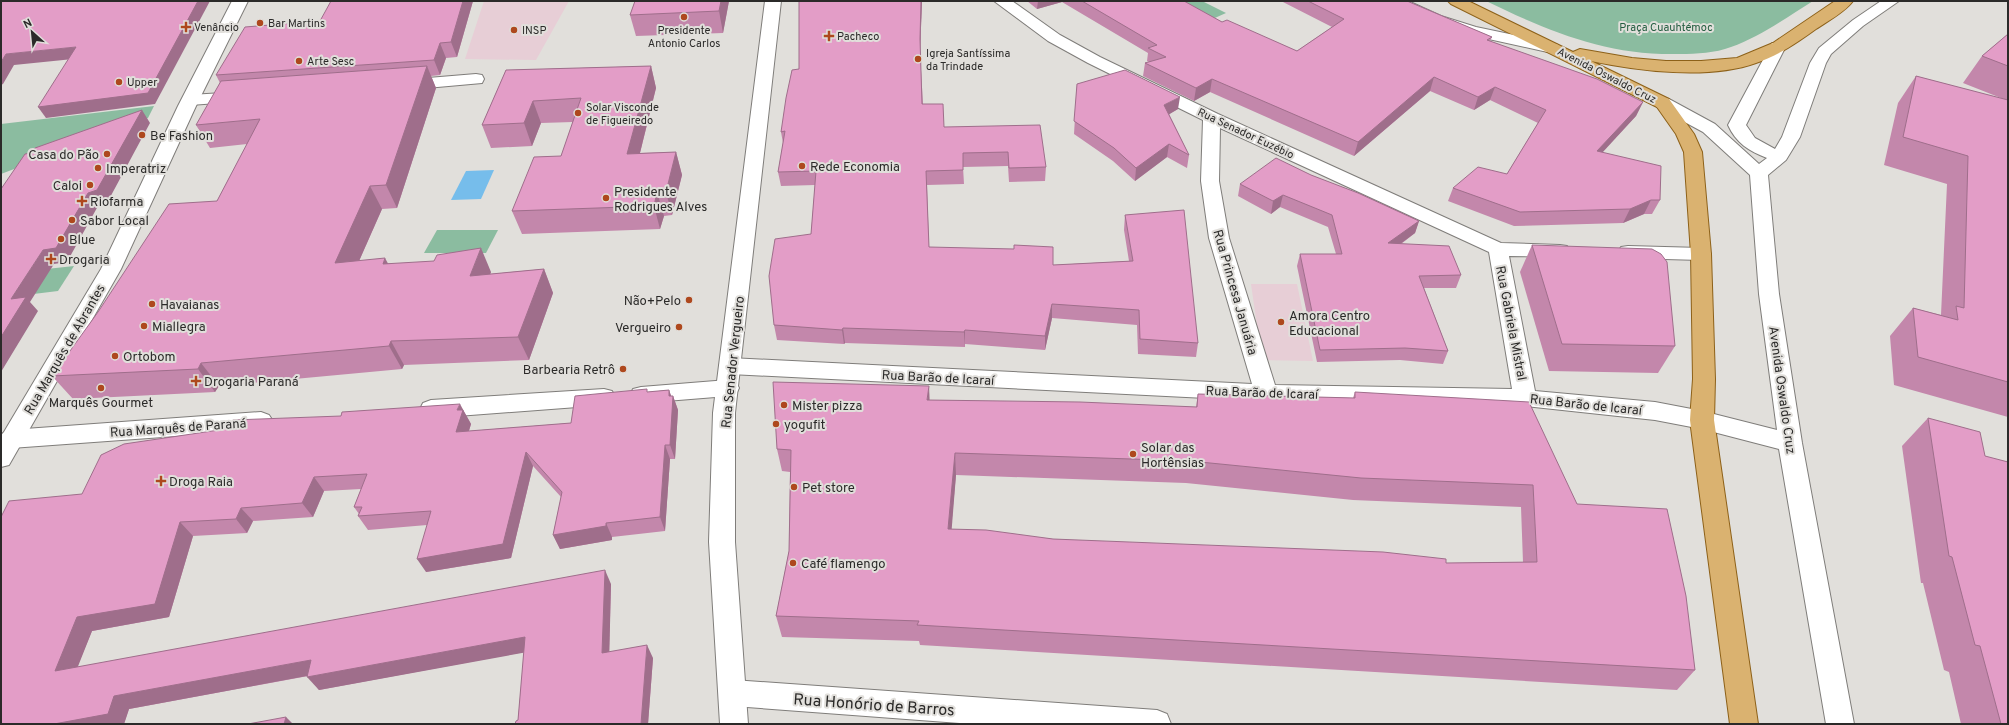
<svg xmlns="http://www.w3.org/2000/svg" width="2009" height="725" font-family="Overpass,sans-serif">
<style>
.education{fill:#e7ced6}
.green{fill:#8bbca0}
.water{fill:#76bdeb}
.lines{fill:none;stroke-linecap:round;stroke-linejoin:round}
.minor-casing{stroke:#7f7d7a;stroke-width:2}
.tertiary-casing{stroke:#7f7d7a;stroke-width:2}
.primary-casing{stroke:#8d6119;stroke-width:2}
.minor{fill:#fff;fill-rule:evenodd}
.tertiary{fill:#fff;fill-rule:evenodd}
.primary{fill:#dab270;fill-rule:evenodd}
.wall{fill:#c387ab;fill-rule:evenodd}
.shaded-wall{fill:#9f6e8b}
.building{fill:#e39dc7;stroke:#9f6e8b;fill-rule:evenodd}
.poi-dot{fill:#ae481d;stroke:#e1dfdb;stroke-width:1.5}
.labels{text-anchor:middle;stroke-width:4;stroke-linejoin:round;paint-order:stroke}
.far-poi-label{font-size:11px;fill:#2b2a29;stroke:#e1dfdb;text-anchor:start}
.far-park-label{font-size:11px;fill:#235d40;stroke:#e1dfdb}
.far-street-label{font-size:11px;fill:#2b2a29;stroke:#e1dfdb}
.poi-label{font-size:13px;fill:#2b2a29;stroke:#e1dfdb;text-anchor:start}
.street-label{font-size:13px;fill:#2b2a29;stroke:#e1dfdb}
.near-street-label{font-size:16px;fill:#2b2a29;stroke:#e1dfdb}
</style>
<rect width="100%" height="100%" fill="#e1dfdb"/>
<!-- education -->
<g class="education">
<polygon points="484,1 569,1 536,60 465,59"/>
<polygon points="1251,284 1297,284 1313,361 1262,360"/>
</g>
<!-- green -->
<g class="green">
<polygon points="1172,1 1202,1 1226,13 1208,21"/>
<path d="M1486 1H1813C1787 17 1760 37 1731 47 1715 53 1697 54 1680 54 1608 56 1550 32 1486 1Z"/>
<polygon points="154,106 148,118 1,174 1,124"/>
<polygon points="437,230 498,230 486,253 424,253"/>
<polygon points="74,266 58,291 1,298 1,274"/>
</g>
<!-- water -->
<polygon class="water" points="494,170 481,199 451,200 466,171"/>
<g class="lines">
<!-- minor casing -->
<g class="minor-casing">
<g id="minor">
<path d="M994 1H1012L1060 35 1100 57 1218 114 1501 243 1560 245 1567 246 1570 251 1567 256 1560 257 1509 256 1535 391 1655 402 1702 411 1777 430 1759 294 1750 175 1703 132 1657 107 1654 103 1657 99 1663 98 1669 99 1715 124 1759 164 1767 158C1749 151 1736 143 1728 125L1772 43H1784L1786 46 1746 125 1755 138 1775 149 1782 137 1810 63 1819 48 1853 20 1881 1H1899L1863 26 1831 54 1826 63 1800 137 1786 160 1768 175 1779 294 1802 443 1854 724H1826L1779 449 1702 429 1655 420 1525 406 1266 401 730 374 722 372 719 366 722 360 730 358 1252 384 1209 238 1201 181 1203 120 1088 63 1048 41ZM1220 128 1489 252 1512 389 1275 385 1229 238 1219 181Z"/>
<polygon points="1387,1 1408,1 1441,16 1476,27 1552,43 1558,45 1560,48 1558,51 1552,53 1466,34 1431,22 1390,4"/>
<polygon points="476,74 482,75 484,79 482,83 404,90 398,89 396,85 398,81 404,80"/>
<polygon points="240,92 246,93 248,97 246,101 190,105 184,104 182,100 184,96 190,95"/>
<polygon points="1628,246 1701,248 1708,249 1711,254 1708,259 1701,260 1628,258 1621,257 1618,252 1621,247"/>
<polygon points="728,380 736,382 739,388 736,394 728,396 641,403 633,401 630,395 633,389 641,387"/>
<polygon points="604,389 612,391 615,397 612,403 604,405 431,418 423,415 420,409 423,403 431,400"/>
<polygon points="261,412 269,415 273,421 269,427 261,430 11,448 3,445 1,436 3,433 11,430"/>
<polygon points="733,680 1157,710 1167,714 1171,724 973,724 733,706 723,702 719,693 723,684"/>
</g>
</g>
<!-- tertiary casing -->
<g class="tertiary-casing">
<g id="tertiary">
<polygon points="232,1 248,1 196,106 121,269 9,465 1,467 1,437 101,269 178,106"/>
<polygon points="765,1 781,1 735,413 735,542 748,724 720,724 709,542 713,413"/>
</g>
</g>
<!-- primary casing -->
<g class="primary-casing">
<path id="primary" d="M1448 1H1468L1573 52 1580 49 1632 58 1666 61H1701L1737 58 1773 43 1835 1H1853C1845 12 1828 21 1816 29 1798 42 1778 56 1756 63 1709 80 1638 71 1591 61L1669 99 1694 134 1702 152 1711 254 1715 379 1714 420 1758 724H1730L1690 420 1693 379 1691 254 1684 152 1676 134 1657 107 1451 4Z"/>
</g>
<!-- minor -->
<use href="#minor" class="minor"/>
<!-- tertiary -->
<use href="#tertiary" class="tertiary"/>
<!-- primary -->
<use href="#primary" class="primary"/>
</g>
<!-- wall -->
<g class="wall">
<polygon points="473,1 457,57 446,58 440,75 431,76 436,88 397,208 382,209 359,261 491,272 490,274 544,269 553,293 529,360 404,365 402,369 219,386 215,392 73,399 52,376 217,201 247,144 210,148 196,125 220,83 216,75 320,21"/>
<polygon points="635,1 729,1 723,33 636,36 630,15"/>
<polygon points="799,1 922,1 920,53 923,104 944,127 1046,167 1045,181 1009,182 1008,166 963,167 964,184 927,185 929,247 1053,265 1129,261 1124,230 1125,215 1198,343 1196,357 1138,354 1137,325 1052,318 1045,350 965,344 965,347 845,343 844,344 777,340 774,325 811,234 815,185 781,186 778,172 783,143 781,132 799,69"/>
<polygon points="1027,1 1184,1 1222,22 1297,51 1332,27 1281,1 1407,1 1492,37 1490,41 1643,102 1636,116 1602,152 1660,200 1652,214 1644,214 1623,223 1514,226 1448,201 1453,188 1507,174 1538,123 1490,100 1474,110 1430,91 1354,156 1210,92 1194,101 1143,76 1145,63 1149,62 1147,61 1148,53 1062,2 1037,9"/>
<polygon points="2008,34 2008,417 1894,385 1890,336 1913,308 1941,315 1947,184 1884,165 1898,103 1916,76 2006,100 1963,83 1982,56"/>
<polygon points="651,66 656,88 640,153 676,152 682,175 672,215 664,216 660,229 522,234 512,211 561,156 573,122 541,123 532,146 491,148 482,125 506,70"/>
<polygon points="1077,84 1178,109 1169,114 1189,155 1187,168 1167,157 1135,181 1113,161 1074,134"/>
<polygon points="1311,175 1419,221 1415,233 1401,244 1461,275 1456,288 1424,288 1448,351 1443,364 1400,360 1317,362 1297,266 1300,254 1336,254 1328,227 1280,207 1271,214 1238,196 1240,184"/>
<polygon points="1532,245 1675,346 1658,373 1549,371 1520,272"/>
<polygon points="669,390 671,396 673,396 678,410 675,459 670,459 665,531 612,537 612,540 560,549 553,535 561,497 533,466 511,558 426,572 427,525 368,530 358,516 359,514 354,507 361,489 324,491 313,517 253,521 247,533 193,536 169,617 92,631 77,667 611,584 609,652 653,658 648,724 515,724 518,720 524,652 319,690 308,676 129,709 124,724 1,724 82,494 463,410 471,424 469,431 571,423 648,392"/>
<path d="M1355 392 1577 504 1695 670 1677 690 920 645 919 641 782 637 776 616 789 551 790 472 782 471 777 449 930 400 1196 407 1198 394 1353 398ZM956 475 1186 483 1353 500 1521 507 1523 562 1446 563 1053 539 951 529Z"/>
<polygon points="1928,418 2008,724 1961,724 1949,672 1944,670 1923,583 1921,583 1902,446"/>
</g>
<!-- shaded-wall -->
<g class="shaded-wall">
<polygon points="198,1 210,1 155,104 46,118 38,107"/>
<polygon points="463,1 473,1 457,57 451,42"/>
<polygon points="721,1 729,1 723,33 719,11"/>
<polygon points="921,1 922,1 920,53 920,39"/>
<polygon points="1038,1 1062,1 1062,2 1037,9"/>
<polygon points="440,43 446,58 440,75 434,60"/>
<polygon points="76,47 83,58 14,65 3,84 1,85 1,62 6,54"/>
<polygon points="427,66 436,88 397,208 386,185"/>
<polygon points="651,66 656,88 634,177 627,154"/>
<polygon points="1434,77 1430,91 1354,156 1358,142"/>
<polygon points="1212,79 1210,92 1194,101 1196,88"/>
<polygon points="1495,87 1490,100 1474,110 1478,97"/>
<polygon points="1180,97 1178,109 1163,118 1164,105"/>
<polygon points="533,101 541,123 532,146 524,123"/>
<polygon points="1643,102 1636,116 1591,165 1597,151"/>
<polygon points="142,110 150,123 107,203 98,206 67,262 54,264 30,302 38,311 1,372 1,337 11,299 43,250 88,193"/>
<polygon points="1169,144 1167,157 1135,181 1136,168"/>
<polygon points="676,152 682,175 672,215 666,192"/>
<polygon points="370,186 382,209 348,286 335,263"/>
<polygon points="657,192 664,216 660,229 654,206"/>
<polygon points="1283,195 1280,207 1271,214 1273,201"/>
<polygon points="1651,200 1644,214 1623,223 1630,209"/>
<polygon points="1419,221 1415,233 1384,256 1388,243"/>
<polygon points="481,248 491,272 481,299 470,276"/>
<polygon points="385,258 398,282 383,264"/>
<polygon points="544,269 553,293 529,360 518,337"/>
<polygon points="1052,304 1052,318 1045,350 1045,336"/>
<polygon points="843,328 845,343 844,344 842,330"/>
<polygon points="965,330 965,347 964,332"/>
<polygon points="391,341 404,365 402,369 389,346"/>
<polygon points="201,363 219,386 215,392 198,369"/>
<polygon points="929,386 930,408 927,400"/>
<polygon points="669,390 673,401 673,396 678,410 675,459 670,445 669,396"/>
<polygon points="460,404 471,424 464,446 456,432 457,410"/>
<polygon points="665,445 670,459 665,531 660,517"/>
<polygon points="526,452 533,466 511,558 426,572 417,559"/>
<polygon points="955,453 956,475 950,550 948,529"/>
<polygon points="314,477 324,491 313,517 302,503"/>
<polygon points="241,508 253,521 247,533 236,519"/>
<polygon points="180,522 193,536 169,617 92,631 71,684 55,671 77,617"/>
<polygon points="606,523 612,537 612,540 560,549 553,535"/>
<polygon points="605,570 611,584 609,666 602,653"/>
<polygon points="525,637 533,651 319,690 307,677"/>
<polygon points="647,645 653,658 648,724 641,724"/>
<polygon points="311,660 323,673 129,709 124,724 54,724 114,696"/>
<polygon points="286,717 293,724 284,724"/>
</g>
<!-- building -->
<g class="building">
<polygon points="1,1 198,1 148,93 38,107 76,47 6,54 1,62"/>
<polygon points="331,1 463,1 451,42 440,43 434,60 216,75 245,27 320,21"/>
<polygon points="635,1 721,1 719,11 630,15"/>
<polygon points="799,1 921,1 920,39 922,104 943,104 944,127 1040,125 1046,167 1009,168 1008,152 963,153 963,170 926,171 929,247 1014,249 1014,245 1053,247 1053,265 1133,261 1125,215 1184,210 1198,343 1140,339 1139,310 1052,304 1045,336 965,330 964,332 843,328 842,330 774,325 769,276 775,239 811,234 816,171 778,172 785,131 781,132 786,98 792,70 799,69"/>
<polygon points="1082,1 1184,1 1222,22 1227,20 1297,51 1344,19 1308,1 1407,1 1492,37 1487,40 1597,79 1643,102 1597,151 1661,166 1660,200 1651,200 1630,209 1520,212 1453,188 1478,167 1507,174 1546,110 1495,87 1478,97 1434,77 1358,142 1212,79 1196,88 1145,63 1166,57 1148,48 1157,45"/>
<polygon points="2008,34 2008,66 1982,56"/>
<polygon points="427,66 386,185 370,186 335,263 385,258 383,264 434,261 437,255 481,248 470,276 544,269 518,337 391,341 389,346 201,363 198,369 52,376 98,312 169,204 217,201 260,119 196,125 221,81"/>
<polygon points="651,66 627,154 676,152 666,192 657,192 654,206 512,211 534,157 561,156 581,98 533,101 524,123 482,125 506,70"/>
<polygon points="1125,70 1180,97 1164,105 1189,155 1169,144 1136,168 1114,148 1074,121 1077,84"/>
<polygon points="1916,76 2008,100 2008,382 1918,357 1913,308 1958,320 1956,306 1964,308 1968,156 1903,137"/>
<polygon points="142,110 97,190 88,193 56,248 43,250 11,299 26,297 1,337 1,189 25,154 31,153 35,148"/>
<polygon points="1276,158 1311,175 1358,193 1419,221 1388,243 1449,246 1461,275 1419,276 1448,351 1405,348 1320,350 1300,254 1342,254 1332,215 1283,195 1273,201 1240,184"/>
<polygon points="1532,245 1652,249 1661,254 1667,262 1675,346 1562,344"/>
<path d="M773 382 929 386 927 400 1080 402 1197 407 1198 394 1355 398V392L1529 402 1577 504 1667 509 1686 596 1695 670 917 625 919 621 776 616 789 551 791 450 777 449ZM955 453 1190 461 1361 478 1533 485 1537 562 1446 563V559L1383 552 1053 539 986 530 948 529Z"/>
<polygon points="647,389 647,392 669,390 669,396 673,396 670,445 665,445 660,517 606,523 606,526 553,535 562,492 526,452 503,544 417,559 431,511 358,516 362,507 354,507 367,474 314,477 302,503 241,508 236,519 180,522 155,604 77,617 55,671 605,570 602,653 647,645 641,724 515,724 516,721 518,720 525,637 307,677 311,660 114,696 108,714 54,724 1,724 1,631 2,630 1,630 1,517 9,501 82,494 101,455 124,444 219,430 221,425 232,423 233,420 341,416 342,412 460,404 457,410 463,410 456,432 571,423 575,396"/>
<polygon points="1928,418 1980,432 1985,456 2008,462 2008,724 2001,724 1980,646 1975,645 1952,557 1949,556"/>
<polygon points="286,717 284,724 248,724"/>
</g>
<!-- markers -->
<g class="poi-dot">
<circle cx="684" cy="17" r="4"/>
<circle cx="260" cy="23" r="4"/>
<path d="M184 21h4v4h4v4h-4v4h-4v-4h-4v-4h4z"/>
<circle cx="514" cy="30" r="4"/>
<path d="M827 30h4v4h4v4h-4v4h-4v-4h-4v-4h4z"/>
<circle cx="918" cy="59" r="4"/>
<circle cx="299" cy="61" r="4"/>
<circle cx="119" cy="82" r="4"/>
<circle cx="578" cy="113" r="4"/>
<circle cx="142" cy="135" r="4"/>
<circle cx="107" cy="154" r="4"/>
<circle cx="802" cy="166" r="4"/>
<circle cx="98" cy="168" r="4"/>
<circle cx="90" cy="185" r="4"/>
<circle cx="606" cy="198" r="4"/>
<path d="M80 195h4v4h4v4h-4v4h-4v-4h-4v-4h4z"/>
<circle cx="72" cy="220" r="4"/>
<circle cx="61" cy="239" r="4"/>
<path d="M49 253h4v4h4v4h-4v4h-4v-4h-4v-4h4z"/>
<circle cx="689" cy="300" r="4"/>
<circle cx="152" cy="304" r="4"/>
<circle cx="1281" cy="322" r="4"/>
<circle cx="144" cy="326" r="4"/>
<circle cx="679" cy="327" r="4"/>
<circle cx="115" cy="356" r="4"/>
<circle cx="623" cy="369" r="4"/>
<path d="M194 375h4v4h4v4h-4v4h-4v-4h-4v-4h4z"/>
<circle cx="101" cy="388" r="4"/>
<circle cx="784" cy="405" r="4"/>
<circle cx="776" cy="424" r="4"/>
<circle cx="1133" cy="454" r="4"/>
<path d="M159 475h4v4h4v4h-4v4h-4v-4h-4v-4h4z"/>
<circle cx="794" cy="487" r="4"/>
<circle cx="793" cy="563" r="4"/>
</g>
<g class="labels">
<!-- far-poi labels -->
<g class="far-poi-label">
<text x="268" y="27">Bar Martins</text>
<text x="194" y="31">Venâncio</text>
<text x="522" y="34">INSP</text>
<text x="684" y="34" text-anchor="middle">Presidente<tspan x="684" dy="13">Antonio Carlos</tspan></text>
<text x="837" y="40">Pacheco</text>
<text x="926" y="57">Igreja Santíssima<tspan x="926" dy="13">da Trindade</tspan></text>
<text x="307" y="65">Arte Sesc</text>
<text x="127" y="86">Upper</text>
<text x="586" y="111">Solar Visconde<tspan x="586" dy="13">de Figueiredo</tspan></text>
</g>
<!-- far-park labels -->
<g class="far-park-label">
<text x="1666" y="31">Praça Cuauhtémoc</text>
</g>
<!-- far-street labels -->
<g class="far-street-label">
<text transform="translate(1607 75) rotate(27)" y="4">Avenida Oswaldo Cruz</text>
<text transform="translate(1246 133) rotate(25)" y="4">Rua Senador Euzébio</text>
</g>
<!-- poi labels -->
<g class="poi-label">
<text x="150" y="140">Be Fashion</text>
<text x="99" y="159" text-anchor="end">Casa do Pão</text>
<text x="810" y="171">Rede Economia</text>
<text x="106" y="173">Imperatriz</text>
<text x="82" y="190" text-anchor="end">Caloi</text>
<text x="614" y="196">Presidente<tspan x="614" dy="15">Rodrigues Alves</tspan></text>
<text x="90" y="206">Riofarma</text>
<text x="80" y="225">Sabor Local</text>
<text x="69" y="244">Blue</text>
<text x="59" y="264">Drogaria</text>
<text x="681" y="305" text-anchor="end">Não+Pelo</text>
<text x="160" y="309">Havaianas</text>
<text x="1289" y="320">Amora Centro<tspan x="1289" dy="15">Educacional</tspan></text>
<text x="152" y="331">Miallegra</text>
<text x="671" y="332" text-anchor="end">Vergueiro</text>
<text x="123" y="361">Ortobom</text>
<text x="615" y="374" text-anchor="end">Barbearia Retrô</text>
<text x="204" y="386">Drogaria Paraná</text>
<text x="101" y="407" text-anchor="middle">Marquês Gourmet</text>
<text x="792" y="410">Mister pizza</text>
<text x="784" y="429">yogufit</text>
<text x="1141" y="452">Solar das<tspan x="1141" dy="15">Hortênsias</tspan></text>
<text x="169" y="486">Droga Raia</text>
<text x="802" y="492">Pet store</text>
<text x="801" y="568">Café flamengo</text>
</g>
<!-- street labels -->
<g class="street-label">
<text transform="translate(1236 292) rotate(74)" y="5">Rua Princesa Januária</text>
<text transform="translate(1512 323) rotate(79)" y="5">Rua Gabriela Mistral</text>
<text transform="translate(64 349) rotate(-60)" y="5">Rua Marquês de Abrantes</text>
<text transform="translate(732 362) rotate(-84)" y="5">Rua Senador Vergueiro</text>
<text transform="translate(938 377) rotate(3)" y="5">Rua Barão de Icaraí</text>
<text transform="translate(1783 390) rotate(82)" y="5">Avenida Oswaldo Cruz</text>
<text transform="translate(1262 392) rotate(2)" y="5">Rua Barão de Icaraí</text>
<text transform="translate(1586 404) rotate(6)" y="5">Rua Barão de Icaraí</text>
<text transform="translate(178 427) rotate(-4)" y="5">Rua Marquês de Paraná</text>
</g>
<!-- near-street labels -->
<g class="near-street-label">
<text transform="translate(874 704) rotate(4)" y="6">Rua Honório de Barros</text>
</g>
</g>
<!-- border -->
<rect width="2009" height="725" fill="none" stroke="#2b2a29" stroke-width="4"/>
<!-- north arrow -->
<g transform="translate(32 32) rotate(333)" stroke="#e1dfdb" stroke-width="3" paint-order="stroke">
<path d="M0-3L7 15L0 10L-7 15Z" fill="#2b2a29"/>
<text y="-6" font-size="11" font-weight="bold" text-anchor="middle" fill="#2b2a29">N</text>
</g>
</svg>
